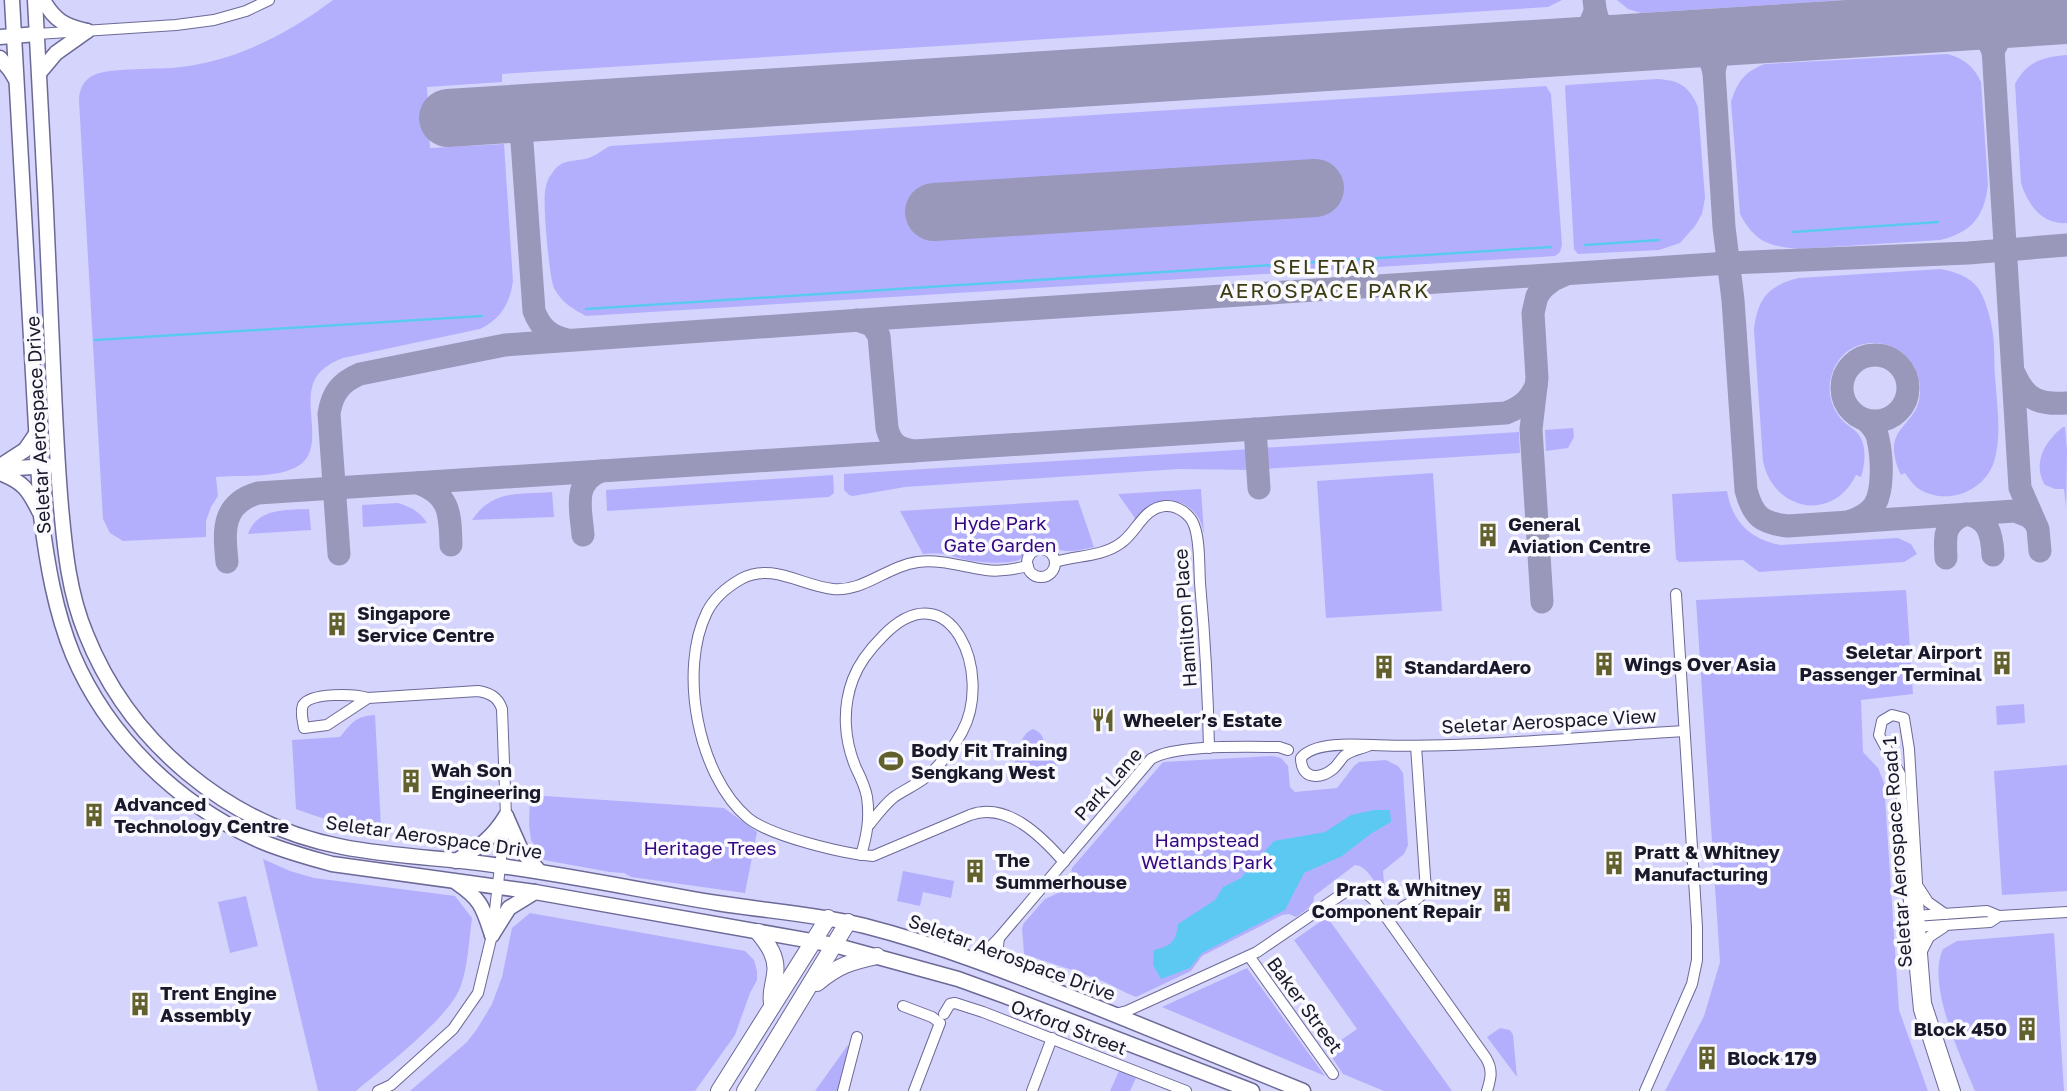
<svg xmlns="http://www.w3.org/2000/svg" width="2067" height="1091" font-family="'Golos Text',sans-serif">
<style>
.green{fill:#b4affc}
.water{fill:#5cc9f3}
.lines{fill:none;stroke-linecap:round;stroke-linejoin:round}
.stream{stroke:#5cc9f3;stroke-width:2.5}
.taxiway{stroke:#9998ba;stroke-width:23}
.runway{stroke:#9998ba;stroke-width:58}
.street-casing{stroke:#6c6997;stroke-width:12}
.secondary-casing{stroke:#6c6997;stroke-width:17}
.primary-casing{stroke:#6c6997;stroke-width:18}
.street{stroke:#fff;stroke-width:10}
.secondary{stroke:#fff;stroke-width:14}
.primary{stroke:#fff;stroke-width:16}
.labels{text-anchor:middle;stroke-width:7;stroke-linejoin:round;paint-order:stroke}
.street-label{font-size:19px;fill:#1a192b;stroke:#f9f9fe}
.park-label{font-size:19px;fill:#340883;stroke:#f9f9fe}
.poi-label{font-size:19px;font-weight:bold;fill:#1a192b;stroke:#f9f9fe;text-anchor:start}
.neighbourhood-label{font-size:21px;letter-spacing:2px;fill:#3d3b11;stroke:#f9f9fe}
</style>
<rect width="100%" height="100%" fill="#d5d4fd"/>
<!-- green -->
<g class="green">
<path d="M333 0H1562L1548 7 502 74V82L427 87 430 148 504 144 513 281C510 303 501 319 480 329L343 358C333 362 323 367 317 376 298 403 331 454 292 469 271 478 239 475 216 477L218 496 211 507 206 521V537L123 541 110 533 103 519 79 101C79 90 83 80 94 75 112 67 159 70 181 67 237 60 288 34 333 0Z"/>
<polygon points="1617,0 1845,0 1641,13 1628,9"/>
<path d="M1947 54C1964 58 1974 67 1981 82L1988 185C1984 217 1972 232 1940 240L1798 249C1768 246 1755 242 1740 214L1731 102C1737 82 1745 71 1765 64Z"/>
<path d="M2067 55V223C2042 225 2028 205 2021 183L2015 84C2027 61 2043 57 2067 55Z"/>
<path d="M1657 79C1679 80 1689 86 1698 107L1705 198 1702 214 1695 226 1680 243 1659 250 1578 254 1574 249 1565 86 1567 85Z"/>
<path d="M1546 86 1551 94 1562 245 1560 252 1555 256 586 316C573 309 561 302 554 288 549 277 543 205 545 192 546 184 548 178 553 172 563 157 577 163 591 157 598 154 604 149 610 146Z"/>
<path d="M1941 269C1955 272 1969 276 1978 288 1985 298 1990 316 1992 328 1995 344 1994 361 1995 377 1997 405 2002 435 1994 462 1984 492 1946 506 1919 489 1913 485 1909 479 1905 473L1901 475C1878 425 1918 429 1920 393 1923 341 1852 323 1833 371 1826 389 1830 407 1843 421 1848 426 1855 429 1859 435 1867 447 1865 464 1861 477L1856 475C1833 523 1773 511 1763 461L1754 330C1757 299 1769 285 1799 278Z"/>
<path d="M2063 427H2065L2067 450 2066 507 2064 489H2055L2045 485C2032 463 2045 441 2063 427Z"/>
<polygon points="1573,428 1574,437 1568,448 1546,451 1545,430"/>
<polygon points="1519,432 1520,453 1262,469 1260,448"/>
<polygon points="1252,449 1255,470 1179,469 905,487 853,496 849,495 844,490 844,474"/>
<polygon points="1433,473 1442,611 1326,618 1317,481"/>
<polygon points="833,475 834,493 829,497 607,511 606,490"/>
<path d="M1201 489 1204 534C1202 527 1201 519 1195 513 1178 493 1148 499 1137 521L1118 494Z"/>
<path d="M1727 491C1732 521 1750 540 1781 545L1898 538 1911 544 1917 554 1904 562 1759 572 1743 560 1679 562 1676 559 1672 494Z"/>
<path d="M552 492 554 517 472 520C493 489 518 495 552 492Z"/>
<path d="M1078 500 1094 547C1084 549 1072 553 1060 550 1051 548 1046 538 1034 544 1028 548 1025 556 1019 560 1004 564 988 563 973 561 953 558 945 551 923 554L900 511Z"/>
<path d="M398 503C411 507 419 511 427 523L363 527 362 505Z"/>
<path d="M309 509 311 530 248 534C257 508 286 510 309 509Z"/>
<polygon points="1906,590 1913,694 1861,700 1863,752 1878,768 1884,783 1899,1010 1928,1091 1665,1091 1704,1016 1720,962 1696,600"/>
<polygon points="2024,704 2025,723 1997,725 1996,706"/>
<path d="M375 715 381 827C349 827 326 820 296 809L292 740 340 737C352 723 355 716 375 715Z"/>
<path d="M1033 729C1046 734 1044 743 1044 755 1053 759 1058 763 1058 774L1054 778H1036L1013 769C1017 756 1019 734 1033 729Z"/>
<path d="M1272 756 1281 758 1288 766 1290 787 1295 792 1337 788 1354 766 1359 762 1386 760 1398 766 1403 773 1408 845 1404 854 1383 871 1385 894H1382C1375 884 1368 866 1355 865L1314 896 1313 905 1296 917 1289 914 1282 915 1202 956 1191 971 1136 997C1123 992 1112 985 1100 980 1075 970 1049 963 1024 954L1022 928 1024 923 1045 899 1058 893 1070 879 1072 868 1163 762Z"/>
<polygon points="2067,765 2067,891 2002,895 1994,771"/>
<polygon points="530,795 724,808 757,832 745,893 631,877 624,873 610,872 544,860 531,840 529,825"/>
<path d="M263 859 290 871 314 878 455 896 472 918C469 939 468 968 460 988 447 1020 384 1067 356 1091H318Z"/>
<polygon points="903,871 954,881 951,898 923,892 920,906 897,901"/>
<polygon points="246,896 258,946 230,953 218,902"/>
<polygon points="530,913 745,951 754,960 757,971 757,980 750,993 735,1035 695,1091 410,1091 467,1042 477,1029 492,1004 502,977 512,928"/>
<polygon points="1327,917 1452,1091 1384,1091 1343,1074 1327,1050 1357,1029 1294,940"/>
<path d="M2054 933 2064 1091H1975C1961 1057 1926 984 1943 949L1957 941Z"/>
<polygon points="1247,968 1325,1076 1162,1007"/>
<polygon points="1500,1028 1510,1030 1513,1035 1517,1077 1487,1037"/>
<polygon points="848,1045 852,1048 838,1091 815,1091"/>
<polygon points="1119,1071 1136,1078 1130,1091 1110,1091"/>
</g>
<!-- water -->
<path class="water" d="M1374 810H1390L1391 822 1372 833 1342 856 1304 873 1285 910 1202 953 1190 968 1161 979 1153 965 1154 950C1171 946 1176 942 1178 924L1215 900 1223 887 1241 878 1274 841 1325 832 1351 815Z"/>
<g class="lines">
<!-- stream -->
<g class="stream">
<polyline points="1793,232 1938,222"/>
<polyline points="1585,245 1659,240"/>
<polyline points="586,309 1551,247"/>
<polyline points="95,340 482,316"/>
</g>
<!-- taxiway -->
<g class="taxiway">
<path d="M1594 0C1596 26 1604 34 1628 43"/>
<polyline points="1990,0 2020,488 2038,529 2040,551"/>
<path d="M1957 22C1975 27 1985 33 1993 51"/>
<path d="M1682 40C1702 46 1709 52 1714 72L1724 227 1733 300 1746 490C1753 517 1762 523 1788 526L2015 511 2028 516 2034 521"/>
<polyline points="1568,47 1586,33 1595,12"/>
<polyline points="1993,51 2004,31 2024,18"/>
<path d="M1714 72C1717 53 1724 45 1741 36"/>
<path d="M520 114 534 311C540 327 550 337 568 340"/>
<path d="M857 320 872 325 879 336 887 428C891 444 898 448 913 451"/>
<circle cx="1875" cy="388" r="33"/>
<path d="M2015 375C2026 400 2040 405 2067 403"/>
<polyline points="1255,429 1259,488"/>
<path d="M418 483C451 495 450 515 451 545"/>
<path d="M1851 521C1860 518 1868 514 1874 506 1884 491 1882 456 1878 439 1877 431 1872 426 1866 420"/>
<path d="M583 535C581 510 572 482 601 471"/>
<path d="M339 554 329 414C332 393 341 382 360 374L505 345 903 317 1729 263 1968 253 2067 245"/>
<path d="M1946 558C1945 536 1943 523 1966 514 1989 518 1992 535 1993 555"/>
<path d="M227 562C224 531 221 504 258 493L1506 413C1521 407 1529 401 1536 386"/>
<polyline points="1542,602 1531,429 1537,378 1533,313 1537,296 1543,288 1553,280 1564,275"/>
</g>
<!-- runway -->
<g class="runway">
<polyline points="448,118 2067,15"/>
<polyline points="934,212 1315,188"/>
</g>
<!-- street casing -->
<g class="street-casing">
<g id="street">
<polyline points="37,34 176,25 214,20 246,11 269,0"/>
<circle cx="1041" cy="563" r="14"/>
<path d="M1055 562C1078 555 1102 557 1121 543 1137 532 1143 508 1165 506 1177 505 1190 514 1194 525 1200 540 1199 566 1200 583 1205 638 1208 693 1209 748"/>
<path d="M1028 566C1014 569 1000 572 986 570 963 567 941 559 918 562 887 566 864 592 833 589 802 586 772 562 741 579 727 587 714 598 707 612 678 670 698 776 748 818 770 836 844 854 873 856L970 815C1007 801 1042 837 1064 862"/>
<path d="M368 698 327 725 304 728C303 721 300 712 303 705 311 692 355 694 368 698L478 691C490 693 498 697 502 709L506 816 492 935 478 993 453 1029 391 1085 378 1091"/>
<path d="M1370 745C1362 749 1351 750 1344 756 1340 760 1338 765 1333 769 1319 780 1301 779 1301 758 1313 742 1353 744 1372 745 1408 747 1444 745 1480 744 1548 741 1616 735 1684 731"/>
<path d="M861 855C867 835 870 818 867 797 865 786 861 778 856 768 844 740 842 708 853 679 859 663 871 648 883 636 950 567 994 674 962 732 953 748 940 766 926 777 916 785 904 790 894 797 884 805 877 815 869 825"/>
<polyline points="1919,888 1928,902 1945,914"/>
<polyline points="1403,907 1417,899 1426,891 1416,746"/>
<polyline points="1914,916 1987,911 1999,916"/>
<polyline points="1915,927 1990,922 1999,916 2067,912"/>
<path d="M999 938C996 951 999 962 1007 973"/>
<polyline points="1922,951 1929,937 1944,927"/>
<polyline points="1249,956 1333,1074"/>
<path d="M969 957 982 955 999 938 1151 759C1175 744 1249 747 1279 747L1288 750"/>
<polyline points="903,1006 932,1017 940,1023 914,1091"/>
<polyline points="944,1014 950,1004 955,1003 983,1012 1186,1091"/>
<path d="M1115 1014 1127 1011 1257 952 1345 892C1358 886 1364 891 1374 900L1486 1058C1493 1070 1491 1078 1487 1091"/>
<polyline points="843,1091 857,1037"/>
<polyline points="1032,1091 1052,1038"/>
<polyline points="1645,1091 1692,984 1697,960 1697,927 1676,594"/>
<polyline points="1945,1091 1919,1010 1910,917 1900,774 1879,735 1882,721 1892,715 1904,718 1909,749 1919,916 1926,1003 1955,1091"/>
</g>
</g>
<!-- secondary casing -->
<g class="secondary-casing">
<g id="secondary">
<path d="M12 0 41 516C47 563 55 611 73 655 108 737 177 803 256 839 280 850 307 857 332 864L535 892 834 945 958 979 1005 996 1252 1091"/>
<path d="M35 0C42 123 48 245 53 368 55 415 57 461 61 507 65 551 69 593 86 634 129 742 227 825 343 847 395 857 449 858 501 866 574 876 645 891 717 903 767 911 816 914 865 926 939 945 1010 973 1081 1001 1155 1031 1229 1061 1303 1091"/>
<path d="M43 0C55 21 65 26 87 31"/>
<polyline points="0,37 37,34"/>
<polyline points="0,58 10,70 16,80"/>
<polyline points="40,72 56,53 87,31"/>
<polyline points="0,466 25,450 36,434"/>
<polyline points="0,469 49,466"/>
<path d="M0 473C23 482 28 489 39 511"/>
<polyline points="506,816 521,850 539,871"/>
<path d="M456 861C479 847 492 839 506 816"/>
<path d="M457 883C482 900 483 908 492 935"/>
<polyline points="492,935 509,908 535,892"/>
</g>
</g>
<!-- primary casing -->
<g class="primary-casing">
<g id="primary">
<path d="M758 932C768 944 778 958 775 974 774 985 770 992 772 1003"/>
<path d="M817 983C839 965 850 962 877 956"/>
<polyline points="719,1091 828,918"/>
<polyline points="745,1091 848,922"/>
</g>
</g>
<!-- street -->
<use href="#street" class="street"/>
<!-- secondary -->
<use href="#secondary" class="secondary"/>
<!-- primary -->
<use href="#primary" class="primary"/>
</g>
<!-- icons -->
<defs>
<g id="building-bare" transform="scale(1.89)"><path d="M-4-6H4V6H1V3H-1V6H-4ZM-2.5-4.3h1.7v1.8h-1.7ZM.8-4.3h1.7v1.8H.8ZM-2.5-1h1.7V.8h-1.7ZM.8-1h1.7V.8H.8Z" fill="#62602c" stroke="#f9f9fe" stroke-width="2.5" paint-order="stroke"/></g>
<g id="restaurant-bare" transform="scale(1.89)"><path d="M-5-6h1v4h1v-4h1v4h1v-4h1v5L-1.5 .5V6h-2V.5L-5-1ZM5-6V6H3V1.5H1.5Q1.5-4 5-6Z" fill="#62602c" stroke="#f9f9fe" stroke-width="2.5" paint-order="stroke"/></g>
<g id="stadium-bare" transform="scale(1.89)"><path d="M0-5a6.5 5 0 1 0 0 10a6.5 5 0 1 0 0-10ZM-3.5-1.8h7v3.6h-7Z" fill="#62602c" stroke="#f9f9fe" stroke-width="2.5" paint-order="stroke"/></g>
</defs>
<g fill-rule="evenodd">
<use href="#building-bare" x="1488" y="535"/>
<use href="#building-bare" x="337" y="624"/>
<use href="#building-bare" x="2002" y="663"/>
<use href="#building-bare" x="1604" y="664"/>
<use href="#building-bare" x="1384" y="667"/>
<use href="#restaurant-bare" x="1103" y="720"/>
<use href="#stadium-bare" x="891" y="761"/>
<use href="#building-bare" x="411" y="781"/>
<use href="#building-bare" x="94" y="815"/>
<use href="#building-bare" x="1614" y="863"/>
<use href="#building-bare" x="975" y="871"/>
<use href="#building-bare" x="1502" y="900"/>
<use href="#building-bare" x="140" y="1004"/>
<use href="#building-bare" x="2027" y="1029"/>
<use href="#building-bare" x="1707" y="1058"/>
</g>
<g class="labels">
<!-- street labels -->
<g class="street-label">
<text transform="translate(38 425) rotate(-93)" y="7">Seletar Aerospace Drive</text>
<text transform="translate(1185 618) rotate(-94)" y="7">Hamilton Place</text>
<text transform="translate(1549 721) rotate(-3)" y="7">Seletar Aerospace View</text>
<text transform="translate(1108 784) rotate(-48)" y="7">Park Lane</text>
<text transform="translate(434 837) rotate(8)" y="7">Seletar Aerospace Drive</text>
<text transform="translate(1897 852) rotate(-94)" y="7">Seletar Aerospace Road 1</text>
<text transform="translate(1012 957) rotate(20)" y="7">Seletar Aerospace Drive</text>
<text transform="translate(1305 1005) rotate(54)" y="7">Baker Street</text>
<text transform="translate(1069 1027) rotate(21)" y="7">Oxford Street</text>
</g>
<!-- park labels -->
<g class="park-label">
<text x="1000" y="530">Hyde Park<tspan x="1000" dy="22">Gate Garden</tspan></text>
<text x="1207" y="847">Hampstead<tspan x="1207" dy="22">Wetlands Park</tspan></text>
<text x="710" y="855">Heritage Trees</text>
</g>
<!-- poi labels -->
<g class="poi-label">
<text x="1508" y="531">General<tspan x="1508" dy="22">Aviation Centre</tspan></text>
<text x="357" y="620">Singapore<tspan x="357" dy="22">Service Centre</tspan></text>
<text x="1982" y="659" text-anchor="end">Seletar Airport<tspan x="1982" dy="22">Passenger Terminal</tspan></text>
<text x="1624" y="671">Wings Over Asia</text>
<text x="1404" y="674">StandardAero</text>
<text x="1123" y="727">Wheeler’s Estate</text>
<text x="911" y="757">Body Fit Training<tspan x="911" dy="22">Sengkang West</tspan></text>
<text x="431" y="777">Wah Son<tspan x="431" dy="22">Engineering</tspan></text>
<text x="114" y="811">Advanced<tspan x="114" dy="22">Technology Centre</tspan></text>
<text x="1634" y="859">Pratt &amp; Whitney<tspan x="1634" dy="22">Manufacturing</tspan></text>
<text x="995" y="867">The<tspan x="995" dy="22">Summerhouse</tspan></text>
<text x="1482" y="896" text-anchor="end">Pratt &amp; Whitney<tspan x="1482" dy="22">Component Repair</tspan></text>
<text x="160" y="1000">Trent Engine<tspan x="160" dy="22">Assembly</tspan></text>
<text x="2007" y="1036" text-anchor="end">Block 450</text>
<text x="1727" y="1065">Block 179</text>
</g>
<!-- neighbourhood labels -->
<g class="neighbourhood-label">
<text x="1325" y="274">SELETAR<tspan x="1325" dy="24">AEROSPACE PARK</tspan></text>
</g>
</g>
</svg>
